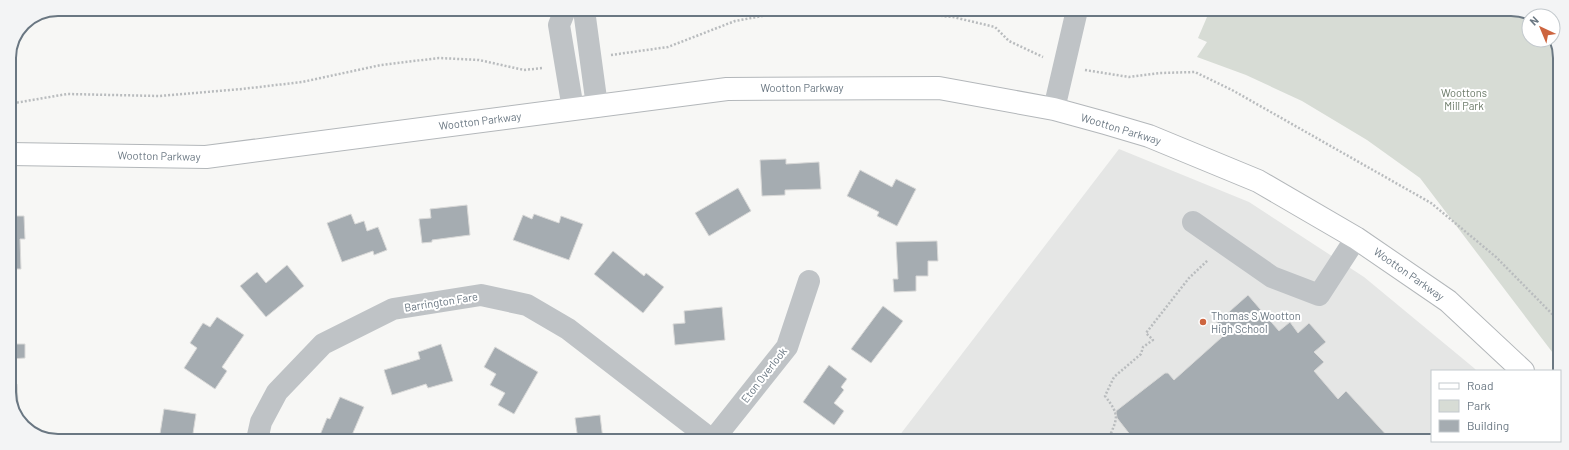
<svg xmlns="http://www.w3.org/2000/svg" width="1569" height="450" font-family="Barlow,sans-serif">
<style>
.built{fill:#e5e6e5}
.green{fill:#d7dcd5}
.building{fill:#a5acb1;stroke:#d9d9d8}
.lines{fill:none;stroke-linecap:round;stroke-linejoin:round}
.major-casing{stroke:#b3b7ba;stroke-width:24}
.path{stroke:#b9bcbe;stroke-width:2.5;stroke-dasharray:2 2;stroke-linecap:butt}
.minor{stroke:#bfc3c6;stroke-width:22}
.major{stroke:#fff;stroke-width:22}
.poi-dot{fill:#cd653f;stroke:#fff;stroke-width:1.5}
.labels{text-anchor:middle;stroke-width:4;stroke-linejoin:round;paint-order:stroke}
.street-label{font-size:11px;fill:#6a7782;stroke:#fff}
.park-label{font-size:11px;fill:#6b7a68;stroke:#fff}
.poi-label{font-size:11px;fill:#6a7782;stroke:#fff;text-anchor:start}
.rim{fill:none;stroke:#6a7782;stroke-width:2}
</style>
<rect width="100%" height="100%" fill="#f7f7f5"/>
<!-- built -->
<polygon class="built" points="1119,149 1249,202 1364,277 1474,368 1477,371 1432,371 1432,441 896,440"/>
<!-- green -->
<polygon class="green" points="1205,10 1524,11 1532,16 1529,16 1529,40 1553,40 1553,38 1560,54 1559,361 1420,178 1367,140 1302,101 1246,75 1197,57 1207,42 1198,38 1207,17"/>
<!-- building -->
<g class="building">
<polygon points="786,159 786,164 819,162 821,189 785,190 785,195 762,196 760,160"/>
<polygon points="860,170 892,187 896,179 916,189 897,226 877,216 879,212 847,196"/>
<polygon points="738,188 751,211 709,236 695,213"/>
<polygon points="467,205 470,235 432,240 432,242 422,243 419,219 431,218 430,209"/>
<polygon points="351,214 355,224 364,221 367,231 378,227 387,250 374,255 373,251 342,262 327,223"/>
<polygon points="534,214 559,223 561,216 583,224 569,260 513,240 523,215 532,219"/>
<polygon points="9,216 24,216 25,239 20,239 21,269 9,269"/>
<polygon points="937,241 938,261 928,261 928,276 916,276 916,291 894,292 893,279 898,279 896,242"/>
<polygon points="613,251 644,276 646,273 664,287 643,313 594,274"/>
<polygon points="287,265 304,286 266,317 240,286 257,272 266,283"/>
<polygon points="1248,295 1279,331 1290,322 1298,333 1309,323 1326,342 1314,352 1324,362 1314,371 1338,399 1346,391 1391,440 1401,436 1406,441 1135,441 1117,418 1116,411 1165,373 1168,373 1174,380 1222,337 1213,326"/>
<polygon points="883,306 903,321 871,363 851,349"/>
<polygon points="722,307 725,340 675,345 673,324 685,323 684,311"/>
<polygon points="9,311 14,311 16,344 25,344 25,358 9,359"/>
<polygon points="217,317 244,335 222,367 227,371 215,389 184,368 197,348 190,343 203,323 210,327"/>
<polygon points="441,344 453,381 428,388 426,384 392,395 384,370 420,359 418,352"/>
<polygon points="495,347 538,372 514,414 498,405 505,393 490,385 496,374 484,367"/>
<polygon points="829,365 847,379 841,387 844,390 834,403 844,411 834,425 803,402"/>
<polygon points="9,384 17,384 19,419 9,396"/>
<polygon points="340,397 364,407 352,435 364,440 318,440 327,418 330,419"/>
<polygon points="164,409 196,414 192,440 159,440"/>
<polygon points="600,415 603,440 578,440 575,418"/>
</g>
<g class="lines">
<!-- major casing -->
<g class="major-casing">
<polyline id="major" points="9,154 206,157 727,89 939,88 1054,109 1105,123 1149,136 1258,181 1356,238 1448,301 1523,371"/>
</g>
<!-- path -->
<g class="path">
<polyline points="611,55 668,47 735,21 779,13 887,11 953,17 995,27 1009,41 1043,57"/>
<polyline points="1085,70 1129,77 1160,73 1195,72 1232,90 1431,203 1496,257 1559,321"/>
<polyline points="9,104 67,94 159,96 242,89 302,82 381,65 439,58 479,60 524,70 543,68"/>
<path d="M1108 441C1117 417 1121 417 1105 396L1114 377 1141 354 1143 347 1153 340 1146 333 1189 278 1208 260"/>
</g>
<!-- minor -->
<g class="minor">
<polyline points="565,10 559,25 573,109"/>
<polyline points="584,10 597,106"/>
<polyline points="1054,109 1077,10"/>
<polyline points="1193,222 1272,277 1319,295 1356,238"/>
<polyline points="257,440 261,422 277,392 323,344 393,309 481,295 527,305 568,329 712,440"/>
<polyline points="713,440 787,347 809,281"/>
</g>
<!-- major -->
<use href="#major" class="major"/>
</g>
<!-- markers -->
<circle class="poi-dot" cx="1203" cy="322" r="4"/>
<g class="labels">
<!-- street labels -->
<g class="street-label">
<text x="802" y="92">Wootton Parkway</text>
<text transform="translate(480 121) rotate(-7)" y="4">Wootton Parkway</text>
<text transform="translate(1121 129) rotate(17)" y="4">Wootton Parkway</text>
<text transform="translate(159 156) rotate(1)" y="4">Wootton Parkway</text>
<text transform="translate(1409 274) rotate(35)" y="4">Wootton Parkway</text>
<text transform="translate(441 302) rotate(-9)" y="4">Barrington Fare</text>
<text transform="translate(764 375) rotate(-52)" y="4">Eton Overlook</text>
</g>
<!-- park labels -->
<g class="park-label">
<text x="1464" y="97">Woottons<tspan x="1464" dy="13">Mill Park</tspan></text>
</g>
<!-- poi labels -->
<g class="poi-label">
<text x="1211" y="320">Thomas S Wootton<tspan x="1211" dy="13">High School</tspan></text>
</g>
</g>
<!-- crop -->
<path d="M0 0H1569V450H0ZM58 16H1511A42 42 0 0 1 1553 58V392A42 42 0 0 1 1511 434H58A42 42 0 0 1 16 392V58A42 42 0 0 1 58 16Z" fill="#f3f4f5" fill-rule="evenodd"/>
<path class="rim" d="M58 16H1511A42 42 0 0 1 1553 58V392A42 42 0 0 1 1511 434H58A42 42 0 0 1 16 392V58A42 42 0 0 1 58 16Z"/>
<!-- legend -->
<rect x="1431" y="370" width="130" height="72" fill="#ffffff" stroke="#c3c9cd"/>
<rect x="1439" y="383" width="20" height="6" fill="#ffffff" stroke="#c3c9cd"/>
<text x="1467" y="390" font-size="12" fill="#6a7782">Road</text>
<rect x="1439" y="400" width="20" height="12" fill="#d7dcd5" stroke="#c3c9cd"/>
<text x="1467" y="410" font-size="12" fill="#6a7782">Park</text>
<rect x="1439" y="420" width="20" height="12" fill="#a5acb1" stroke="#c3c9cd"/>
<text x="1467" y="430" font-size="12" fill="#6a7782">Building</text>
<!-- north arrow -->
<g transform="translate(1541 28) rotate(316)"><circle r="19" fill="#ffffff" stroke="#c3c9cd"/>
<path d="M0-3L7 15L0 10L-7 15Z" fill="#cd653f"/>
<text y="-6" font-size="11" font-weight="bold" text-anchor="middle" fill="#6a7782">N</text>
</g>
</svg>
